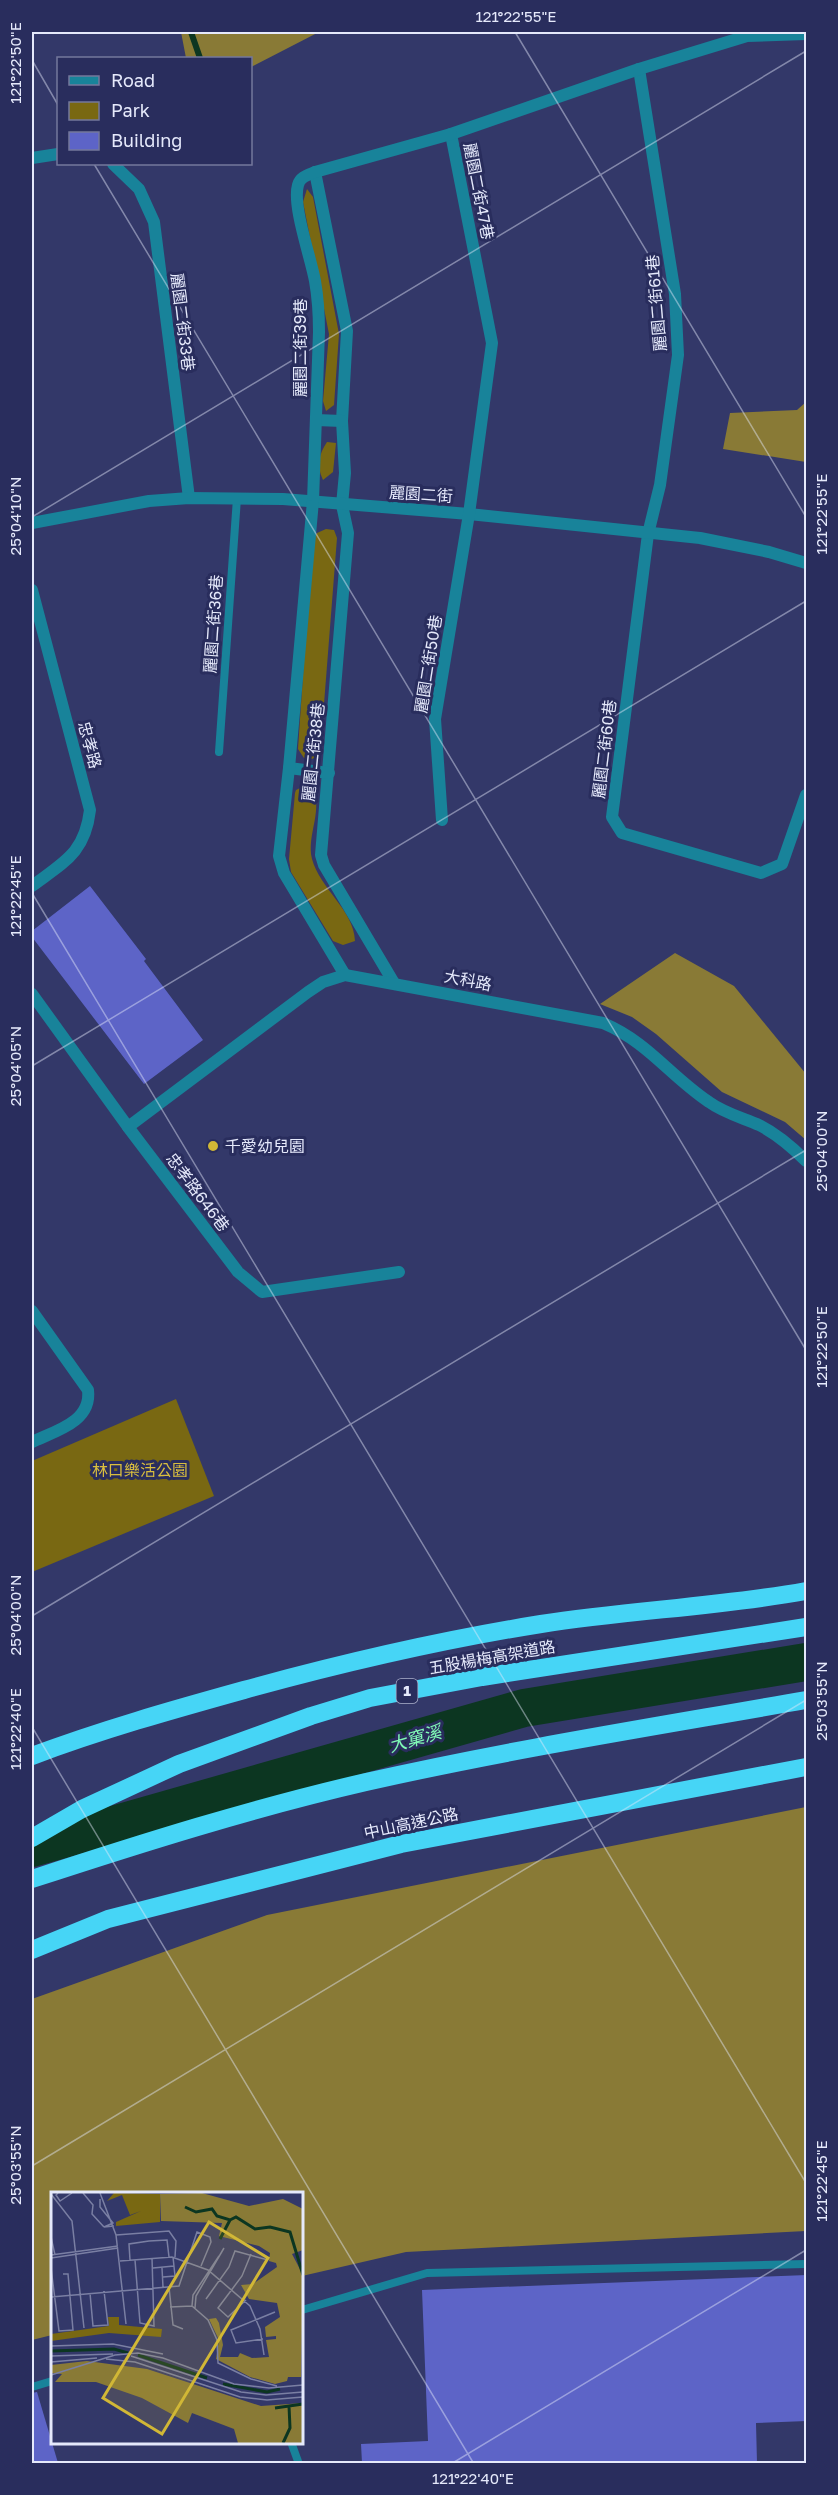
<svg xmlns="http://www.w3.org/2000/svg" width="838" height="2495" font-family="'Golos Text','Noto Sans TC',sans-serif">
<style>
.green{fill:#796812}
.forest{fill:#897a36}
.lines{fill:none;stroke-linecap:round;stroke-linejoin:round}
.stream{stroke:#0c3621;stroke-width:6}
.river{stroke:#0c3621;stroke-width:38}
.building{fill:#5d64c7}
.service{stroke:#18839a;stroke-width:8}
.minor{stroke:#18839a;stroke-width:12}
.tertiary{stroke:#18839a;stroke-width:12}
.motorway{stroke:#46d5f6;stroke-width:18}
.ticks{fill:none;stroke:#e5e9fb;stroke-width:1.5;stroke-opacity:0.45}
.poi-dot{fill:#d1b736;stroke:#292d5d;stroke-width:2}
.labels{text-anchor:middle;stroke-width:6;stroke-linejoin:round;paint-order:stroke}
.shield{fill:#292d5d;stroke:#adb1cc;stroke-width:1.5}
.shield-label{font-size:15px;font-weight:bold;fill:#e5e9fb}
.street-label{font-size:16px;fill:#e5e9fb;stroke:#292d5d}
.poi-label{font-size:16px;fill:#e5e9fb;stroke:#292d5d;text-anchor:start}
.park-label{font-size:16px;fill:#d9be3e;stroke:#292d5d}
.water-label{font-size:18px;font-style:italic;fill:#81fab6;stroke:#292d5d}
.inset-river{fill:none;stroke:#0c3621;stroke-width:3}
.inset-road{fill:none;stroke:#7a7fa3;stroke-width:1.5}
.view{fill:#d1b736;fill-opacity:0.15;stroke:#d1b736;stroke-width:3}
.inset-edge{fill:none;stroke:#e5e9fb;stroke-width:3}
.neatline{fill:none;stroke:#e5e9fb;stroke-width:2}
.ticks-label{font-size:15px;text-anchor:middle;fill:#e5e9fb}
</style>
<rect width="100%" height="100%" fill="#333869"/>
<!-- green -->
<g class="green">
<polygon points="307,189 313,197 339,334 334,405 326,411 323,401 329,334 303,202"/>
<path d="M327 442 336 443 333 472 323 480C316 466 319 454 327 442Z"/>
<polygon points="326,529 334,530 337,538 320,755 312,759 304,758 298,749 312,541 317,533"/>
<path d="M306 785H311C325 809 306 834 312 859 320 889 354 910 355 941L343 945 333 941 291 872 289 859 295 793 296 790Z"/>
<polygon points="176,1399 214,1496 32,1572 32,1461"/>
</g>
<!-- forest -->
<g class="forest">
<polygon points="181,32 319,32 251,67 250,58 186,58"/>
<polygon points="806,402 806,462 723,449 730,413 797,410"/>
<polygon points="675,953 734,986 806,1074 806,1140 785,1122 722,1092 656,1034 632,1017 600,1004"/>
<polygon points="806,1807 806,2231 406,2252 302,2276 302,2194 52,2194 52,2335 32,2340 32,1999 267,1915"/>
</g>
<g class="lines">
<!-- stream -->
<polyline class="stream" points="191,32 200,58"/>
<!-- river -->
<polyline class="river" points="32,1848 524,1708 806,1662"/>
</g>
<!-- building -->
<g class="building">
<polygon points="90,886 146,959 144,961 203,1040 144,1084 32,937 32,931"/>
<polygon points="807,2275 807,2421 756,2423 757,2463 362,2463 361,2444 428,2441 422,2290"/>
<polygon points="37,2392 58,2463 32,2463 32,2393"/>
</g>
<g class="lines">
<!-- service -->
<g class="service">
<polyline points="219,752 237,498"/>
<polyline points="302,2310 427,2273 806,2264"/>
<polyline points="32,2387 52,2381"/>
<polyline points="291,2442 299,2464"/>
</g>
<!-- minor -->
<g class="minor">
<polyline points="639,69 675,294 678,355 660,485 648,534 612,817 622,833 761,873 782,864 806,795"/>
<polyline points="32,158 58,154"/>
<polyline points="113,164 139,189 154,222 189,498"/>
<polyline points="315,172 347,331 342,421 345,473 342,505 348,533 321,855 324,865 394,983"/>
<polyline points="316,420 342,421"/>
<polyline points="32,523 149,501 189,498 283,499 469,514 700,538 769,552 806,563"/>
<path d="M32 590 90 810C85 853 64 862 32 886"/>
<polyline points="289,768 329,773"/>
<polyline points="442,820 435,719 469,514 492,343 451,134 639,69 747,36 806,34"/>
<path d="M345 975 284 873 279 856 289 768 313 501 319 332C319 315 318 298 315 281 311 258 292 206 298 185 300 177 308 175 315 172L451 134"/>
<polyline points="128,1127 238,1272 262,1292 399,1272"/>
<path d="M32 1311 88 1390C92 1422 55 1431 32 1442"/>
</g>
<!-- tertiary -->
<path class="tertiary" d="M32 994 128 1127 308 992 323 982 345 975 603 1023C648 1042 670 1076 709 1102 724 1113 743 1118 759 1125 777 1134 793 1148 806 1161"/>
<!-- motorway -->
<g class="motorway">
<path d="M32 1756C101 1730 172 1710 244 1690 342 1663 441 1640 541 1624 629 1610 718 1607 806 1591"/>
<polyline points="32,1838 82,1809 179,1764 311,1716 370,1698 482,1677 806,1627"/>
<path d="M32 1879C142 1843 253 1808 366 1782 512 1749 659 1726 806 1700"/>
<polyline points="32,1950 108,1919 401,1844 806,1767"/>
</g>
</g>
<!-- ticks -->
<path class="ticks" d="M515 32 806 517M32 60 58 105M94 164 806 1350M32 517 806 51M32 893 806 2183M32 1066 806 601M32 1616 806 1150M32 1727 474 2464M32 2166 806 1700M451 2464 806 2250"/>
<!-- markers -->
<circle class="poi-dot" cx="213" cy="1146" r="6"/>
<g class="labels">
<!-- shield labels -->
<rect class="shield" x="396.5" y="1679" width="21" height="24" rx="4.5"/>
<g class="shield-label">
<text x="407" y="1696">1</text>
</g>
<!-- street labels -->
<g class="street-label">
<text transform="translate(479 191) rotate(79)" y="6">麗園二街47巷</text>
<text transform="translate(656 303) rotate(-95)" y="6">麗園二街61巷</text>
<text transform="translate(183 322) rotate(83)" y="6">麗園二街33巷</text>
<text transform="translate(300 348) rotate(-90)" y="6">麗園二街39巷</text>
<text transform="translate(421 494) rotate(4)" y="6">麗園二街</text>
<text transform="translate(213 624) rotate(-86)" y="6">麗園二街36巷</text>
<text transform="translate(428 664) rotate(-81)" y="6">麗園二街50巷</text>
<text transform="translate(90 745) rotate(75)" y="6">忠孝路</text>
<text transform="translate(604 749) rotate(-83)" y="6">麗園二街60巷</text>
<text transform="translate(313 752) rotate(-84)" y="6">麗園二街38巷</text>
<text transform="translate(468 980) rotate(11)" y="6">大科路</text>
<text transform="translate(198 1192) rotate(53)" y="6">忠孝路646巷</text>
<text transform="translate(492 1657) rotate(-10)" y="6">五股楊梅高架道路</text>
<text transform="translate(411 1823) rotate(-12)" y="6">中山高速公路</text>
</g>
<!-- poi labels -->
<g class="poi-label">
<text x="225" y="1152">千愛幼兒園</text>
</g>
<!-- park labels -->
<g class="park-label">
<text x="140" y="1476">林口樂活公園</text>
</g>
<!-- water labels -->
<g class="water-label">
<text transform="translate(415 1739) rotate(-16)" y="6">大窠溪</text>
</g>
</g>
<!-- overview -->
<g transform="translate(51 2192)">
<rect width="252" height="252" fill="#333869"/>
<path d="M63 1 109 2V30L65 34V30L90 19 79 23 71 3 56 9ZM57 125H68V133L111 137 110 145 58 141 0 149V142L58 134Z" fill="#796812"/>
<path d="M151 1 198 14 232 7 252 17V58L241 62 252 83 250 185H237L236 189 224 192 199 185 165 167 168 148 158 127 165 126 168 131 172 153 169 165H187L189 161 201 166 218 165 215 148 225 147V144L215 145 214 135 229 125 226 111 198 107 190 93 202 92 226 75 225 71 218 69 219 61 208 54 168 44 171 31 110 29 109 2ZM36 169 96 177 210 214 252 211V251H187L183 237 141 221 137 231 91 206 45 190H4L11 182 0 181V173Z" fill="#897a36"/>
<path class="inset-river" d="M134 15 145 20 161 17 166 24 179 28 185 25 204 37 219 35 239 40 252 83M169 47 179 28M0 159 63 157 77 161M87 163 156 186M172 192 216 200 229 197M224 216 252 212M232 251 239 236 238 214"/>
<path class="inset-road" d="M7 1 5 3 9 9 21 1M32 1 42 13 41 22 53 35M49 1 65 43 75 132M0 2 21 29 33 136M49 7V15L62 31 53 35 63 34M65 43 118 39 125 49 124 65M0 45 4 63M0 63 67 54M0 66 67 56M79 68 78 52 98 49 116 48 118 65M84 68 89 131 103 134 101 66M69 69 121 65 157 78 199 114 209 137 213 163M0 76 8 139 22 138 17 82H12M102 76 123 74M111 76 112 95M112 85 124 84 122 65M118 95 122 133 132 137M39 101 42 134 57 133 53 99M0 105 128 94 146 40 159 45 160 50 150 74M155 107 178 75 184 59 217 68M195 108 177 125 167 116 191 84 200 62M141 114 142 103 168 64M119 115 141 114 157 128 166 148 167 171 200 187 226 194M144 116 145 104 173 56M212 147 185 151 180 138 224 120M0 154 62 152 112 162M0 164 62 162M80 164 190 200 215 203 252 200M55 167 84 170 189 205 216 208 252 205M0 170 46 166M0 183 64 163 87 161 112 166 183 192 218 196 252 193"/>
<path class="view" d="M158 30 217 66 111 242 52 206Z"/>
<rect width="252" height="252" class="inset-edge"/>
</g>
<!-- border -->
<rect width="838" height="2495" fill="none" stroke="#292d5d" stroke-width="66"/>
<!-- legend -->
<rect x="57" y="57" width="195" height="108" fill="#292d5d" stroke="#74789c" stroke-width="1.5"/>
<rect x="69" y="76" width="30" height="9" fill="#18839a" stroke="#74789c" stroke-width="1.5"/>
<text x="111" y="87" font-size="18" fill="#e5e9fb">Road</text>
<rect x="69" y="102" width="30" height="18" fill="#796812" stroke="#74789c" stroke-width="1.5"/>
<text x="111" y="117" font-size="18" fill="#e5e9fb">Park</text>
<rect x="69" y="132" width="30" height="18" fill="#5d64c7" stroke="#74789c" stroke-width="1.5"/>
<text x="111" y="147" font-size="18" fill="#e5e9fb">Building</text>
<rect x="33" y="33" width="772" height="2429" class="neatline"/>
<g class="ticks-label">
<text x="516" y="22">121°22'55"E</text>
<text transform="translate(16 63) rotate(-90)" y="5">121°22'50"E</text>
<text transform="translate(822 514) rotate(-90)" y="5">121°22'55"E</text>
<text transform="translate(16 516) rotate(-90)" y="5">25°04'10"N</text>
<text transform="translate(16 896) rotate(-90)" y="5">121°22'45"E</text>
<text transform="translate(16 1066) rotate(-90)" y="5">25°04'05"N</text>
<text transform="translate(822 1151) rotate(-90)" y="5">25°04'00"N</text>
<text transform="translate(822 1347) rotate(-90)" y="5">121°22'50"E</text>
<text transform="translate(16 1615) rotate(-90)" y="5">25°04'00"N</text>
<text transform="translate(822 1701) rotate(-90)" y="5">25°03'55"N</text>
<text transform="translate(16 1729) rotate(-90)" y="5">121°22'40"E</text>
<text transform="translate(16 2165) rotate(-90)" y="5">25°03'55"N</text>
<text transform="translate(822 2181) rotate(-90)" y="5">121°22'45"E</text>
<text x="473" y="2484">121°22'40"E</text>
</g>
</svg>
